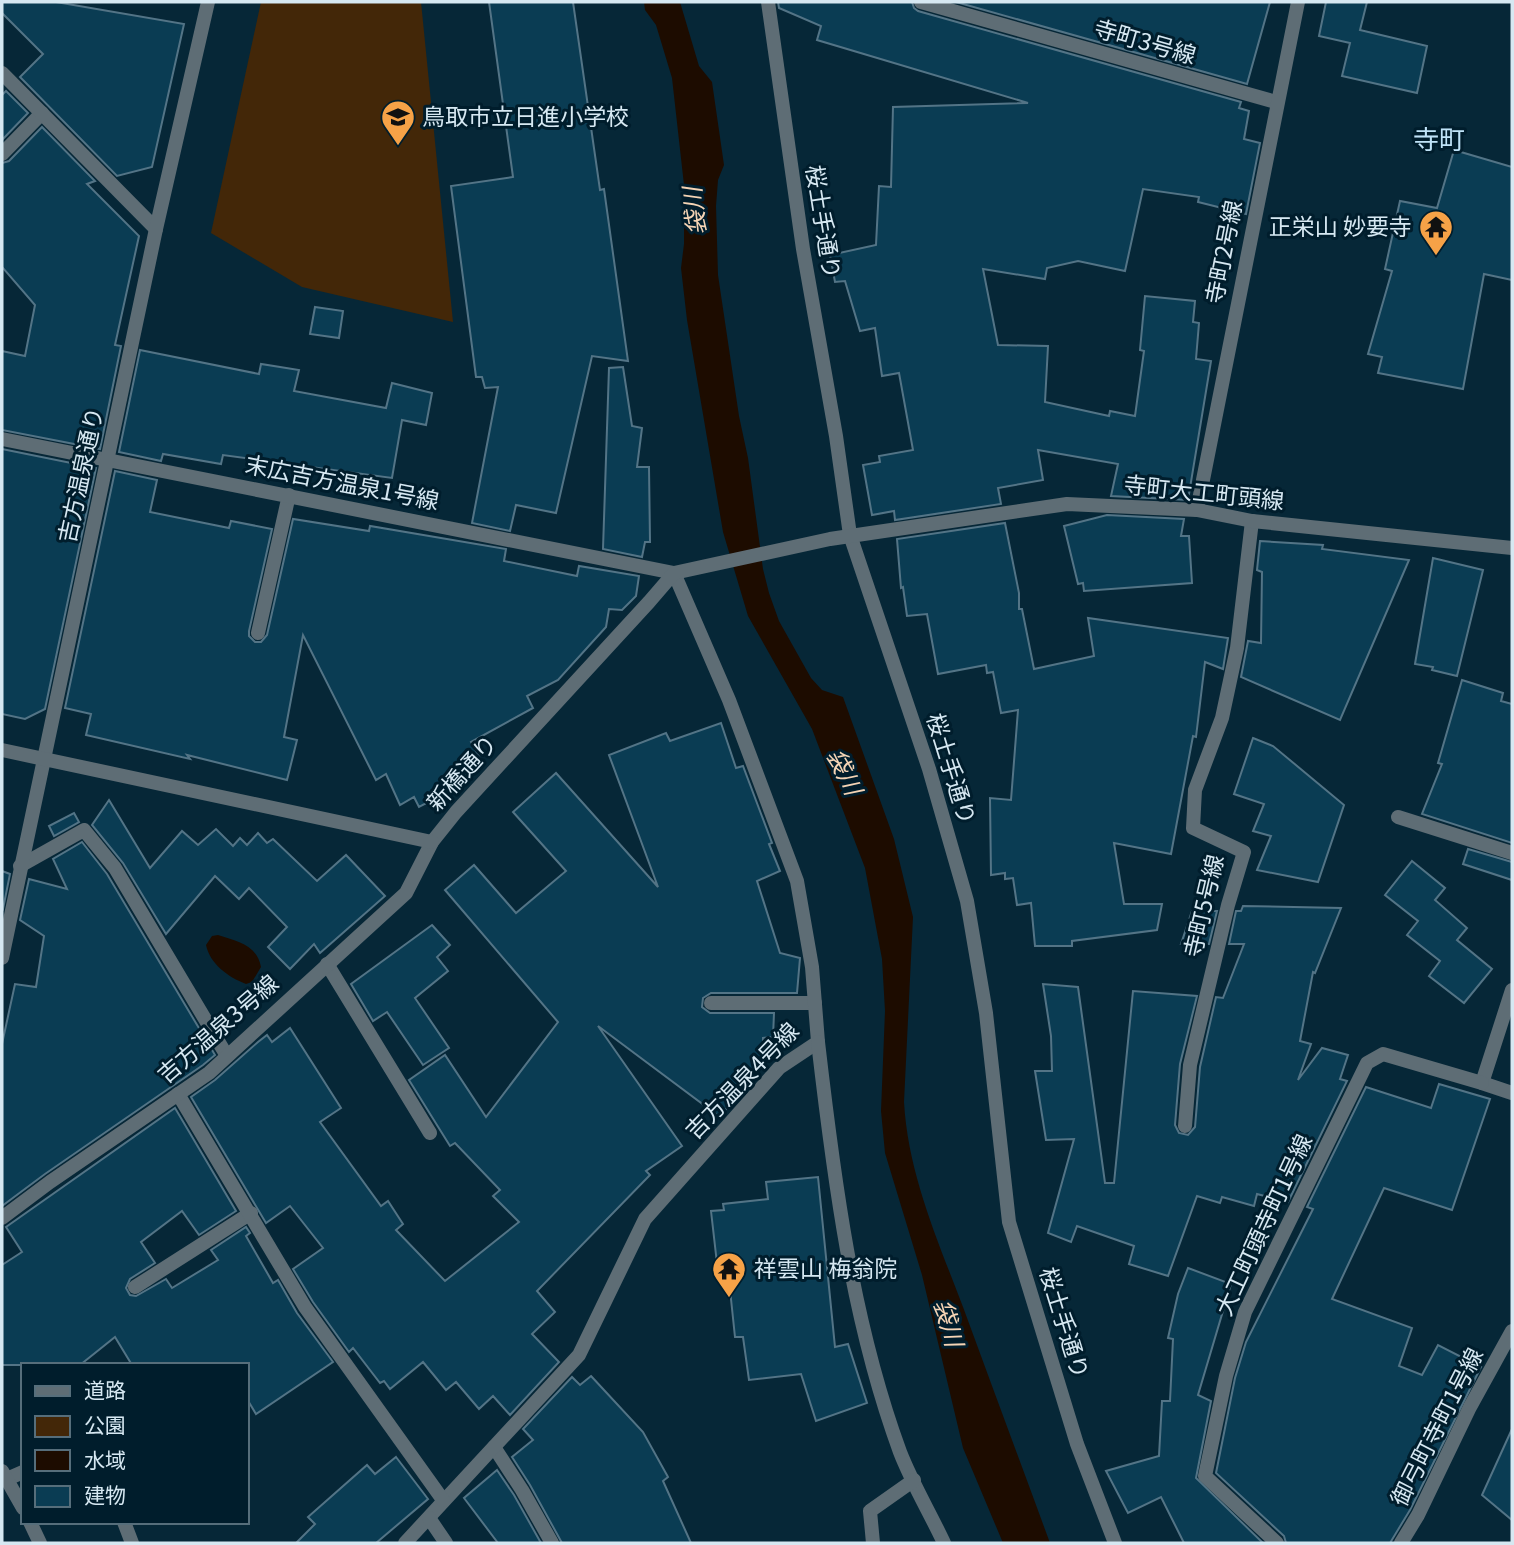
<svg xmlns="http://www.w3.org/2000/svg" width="1514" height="1545" font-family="Georgia,'Noto Sans JP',serif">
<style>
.green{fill:#432708}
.water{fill:#1d0c00}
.building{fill:#0a3c53;stroke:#537486;stroke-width:2}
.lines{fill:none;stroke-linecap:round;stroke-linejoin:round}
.service{stroke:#5e6d75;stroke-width:14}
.minor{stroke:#5e6d75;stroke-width:14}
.tertiary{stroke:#5e6d75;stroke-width:14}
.labels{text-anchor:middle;stroke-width:6;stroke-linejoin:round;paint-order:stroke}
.street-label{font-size:23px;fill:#d6e8f2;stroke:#001d2c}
.poi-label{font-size:23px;fill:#d6e8f2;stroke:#001d2c;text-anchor:start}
.water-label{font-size:24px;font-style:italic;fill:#f5d4b5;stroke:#001d2c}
.quarter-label{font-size:26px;fill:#bfe3f8;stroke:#001d2c}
</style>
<rect width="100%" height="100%" fill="#062737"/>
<!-- green -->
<polygon class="green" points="261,2 421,2 453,322 302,287 211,233"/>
<!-- water -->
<g class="water">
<path d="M644 2H680L699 66 712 82 724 165 718 180 716 206 718 275 739 416 748 458 763 569 769 593 779 621 811 678 822 690 843 697 894 839 913 917 904 1102C908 1174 938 1241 963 1307 992 1386 1021 1464 1050 1543H1003L963 1448 922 1275 885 1153 881 1111 885 1011 882 959 865 868 812 729 748 616 723 532 687 320 681 268 684 244V185L672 78 656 25 645 10Z"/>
<path d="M218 935C237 941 257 945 261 967L252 982 246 984C228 977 210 964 206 945L212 936Z"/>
</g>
<!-- building -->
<g class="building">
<polygon points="2,2 56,2 184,24 152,167 117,176 20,77 43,54 2,13"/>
<polygon points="489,2 573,2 600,190 604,189 628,361 592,356 556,513 516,505 510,531 472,523 498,387 485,388 482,377 476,377 451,186 513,177"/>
<polygon points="778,2 912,2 914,8 918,11 1241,102 1239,108 1249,111 1244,139 1260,143 1246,214 1198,202 1199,197 1143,189 1125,271 1078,261 1047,268 1045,279 983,269 998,345 1048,346 1045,402 1109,416 1110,411 1135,416 1144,351 1140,350 1145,296 1195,301 1193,322 1199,323 1196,359 1211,361 1188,500 1111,496 1118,464 1038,450 1043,480 998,488 1001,504 895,520 894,511 872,515 863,465 880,462 879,456 913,450 899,373 882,376 875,328 860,331 845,281 835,282 830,255 876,245 879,186 891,187 893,107 1028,103 817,40 821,26 779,8"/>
<polygon points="956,2 1270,2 1247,84"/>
<polygon points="1326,2 1367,2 1360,30 1427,46 1417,93 1342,76 1350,43 1319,36"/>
<polygon points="6,91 28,113 2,140 2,95"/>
<polygon points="42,127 95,181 87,184 139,236 115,345 121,346 100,449 2,430 2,351 25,356 35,305 2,267 2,163 9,161"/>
<polygon points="1454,150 1512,167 1512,280 1484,274 1463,389 1378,373 1382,357 1368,354 1392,271 1385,269 1400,201 1437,208"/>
<polygon points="315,307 343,311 339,338 310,334"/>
<polygon points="140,350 259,374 261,364 299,370 294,391 386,408 392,383 432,393 426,425 402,420 392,478 223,455 221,464 163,454 161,461 119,452"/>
<polygon points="623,367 632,426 642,428 637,467 649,467 650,542 645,542 642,557 603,549 609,368"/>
<polygon points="2,449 96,468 45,709 25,719 2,714"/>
<polygon points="115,471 157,480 150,512 229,528 231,521 272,529 249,631 249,636 255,642 261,642 267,635 293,519 369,531 370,526 506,549 504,561 577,576 579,566 639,576 636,596 622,610 609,609 606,627 558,680 527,696 533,708 471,742 482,762 465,770 467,775 440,791 442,795 419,807 414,797 400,805 386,774 376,780 303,635 284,737 297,740 287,780 187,755 190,759 86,735 91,714 65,708"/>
<polygon points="1107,515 1184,519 1181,536 1189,536 1192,583 1084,591 1083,583 1078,584 1064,526"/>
<polygon points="1005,523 1019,593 1019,609 1022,609 1034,669 1094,656 1088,618 1228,638 1223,669 1205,662 1196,737 1193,736 1171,854 1114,843 1124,904 1162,904 1157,930 1072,941 1072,946 1035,946 1031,903 1017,905 1013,878 1005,879 1005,873 991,875 990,798 1011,800 1018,710 1001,713 993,672 987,673 986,665 938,674 927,614 907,616 903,587 901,588 897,539"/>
<polygon points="1260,541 1323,545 1322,549 1409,560 1340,720 1241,677 1248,641 1261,643 1262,572 1257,570"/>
<polygon points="1433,558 1483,570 1457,676 1432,670 1433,667 1415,664"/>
<polygon points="1462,680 1503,693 1501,701 1512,704 1512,843 1422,814 1442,764 1438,763"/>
<polygon points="721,723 736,768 743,766 772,843 769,844 780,871 757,881 780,953 800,958 797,993 711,993 703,998 702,1007 710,1013 774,1013 773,1037 763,1038 763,1060 720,1117 598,1026 682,1146 646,1171 650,1175 537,1291 555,1312 532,1334 559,1362 510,1415 493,1396 479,1409 456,1382 446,1390 423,1362 390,1389 384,1381 380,1383 353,1348 349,1352 313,1302 293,1269 323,1248 290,1206 266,1223 191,1097 215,1080 258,1042 267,1035 272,1042 290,1028 341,1108 320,1122 381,1206 388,1201 403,1224 396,1230 445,1281 519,1222 493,1196 500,1190 455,1143 450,1146 409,1080 445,1055 486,1117 558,1022 445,890 474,865 516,913 566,871 513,812 556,773 658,887 609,755 666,733 670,741"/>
<polygon points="1253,738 1273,746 1344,805 1318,882 1257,870 1271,836 1253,831 1264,804 1234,794"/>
<polygon points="109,800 150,868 182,831 198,845 216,829 233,846 240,838 247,845 258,833 267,843 273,839 317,881 346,855 385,896 320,953 314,944 290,969 268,947 287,927 249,888 239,899 215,876 166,934 123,863 92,825"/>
<polygon points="74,813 79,822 54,836 49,826"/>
<polygon points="82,842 107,874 215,1055 203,1065 45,1174 2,1206 2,1044 15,984 36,987 44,936 20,920 29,879 67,889 53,859"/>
<polygon points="1468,849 1512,862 1512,880 1463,864"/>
<polygon points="1412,861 1445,888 1435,900 1467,928 1457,940 1492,969 1464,1003 1429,976 1440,961 1407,935 1418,921 1385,895"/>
<polygon points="2,871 10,874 3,909 2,908"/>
<polygon points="1243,906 1341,908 1315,973 1313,972 1300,1041 1311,1044 1298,1080 1322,1048 1348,1055 1340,1079 1347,1081 1288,1202 1257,1194 1254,1206 1222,1197 1220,1203 1197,1196 1168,1276 1129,1264 1134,1246 1077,1226 1071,1242 1048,1233 1074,1139 1046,1140 1035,1071 1052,1071 1051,1036 1043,984 1078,987 1105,1183 1114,1183 1133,991 1197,996 1180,1064 1175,1125 1179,1133 1188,1135 1195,1127 1200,1067 1216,997 1223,998 1244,944 1229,944 1236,911 1241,911"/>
<polygon points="1192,911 1217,911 1209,944 1181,944"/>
<polygon points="432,925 450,945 437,957 448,971 415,998 449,1048 423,1065 387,1012 373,1021 351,984"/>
<polygon points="1439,1084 1490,1099 1452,1210 1384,1188 1332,1299 1412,1328 1399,1366 1422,1375 1438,1345 1481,1367 1410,1510 1390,1543 1286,1543 1284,1536 1216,1473 1235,1378 1246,1342 1313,1209 1307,1207 1366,1087 1431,1108"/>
<polygon points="175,1108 236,1211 199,1235 182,1211 141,1242 155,1263 130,1279 126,1288 130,1295 136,1296 166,1279 172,1288 218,1260 211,1250 246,1227 250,1233 246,1236 273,1283 278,1280 297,1313 333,1362 256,1414 247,1399 247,1365 132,1365 115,1337 80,1365 2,1365 2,1265 22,1252 6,1227"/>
<polygon points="818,1177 835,1347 848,1344 867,1403 816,1421 801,1374 749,1380 743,1337 735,1337 729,1280 719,1281 711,1211 724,1210 723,1204 768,1199 766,1182"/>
<polygon points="1188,1268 1231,1284 1198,1395 1211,1401 1196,1478 1263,1543 1184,1543 1161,1497 1128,1513 1106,1471 1159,1456 1162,1401 1170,1401 1173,1339 1168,1338 1178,1294"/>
<polygon points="591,1376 643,1432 668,1477 663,1481 691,1543 562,1543 530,1485 512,1457 533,1440 523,1429 572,1377 580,1385"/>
<polygon points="1512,1429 1512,1520 1482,1495"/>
<polygon points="396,1457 428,1499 376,1543 296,1543 315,1524 308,1517 367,1465 375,1474"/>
<polygon points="497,1470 514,1495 541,1543 498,1543 464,1498"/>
</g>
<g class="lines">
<!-- service -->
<g class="service">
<polyline points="2,154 42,113"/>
<polyline points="258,633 289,495"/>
<polyline points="1398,817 1512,853"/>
<polyline points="20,866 84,830 115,868 227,1056"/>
<polyline points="327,964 430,1133"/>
<polyline points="711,1003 815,1003"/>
<polyline points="135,1287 251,1213"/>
<polyline points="494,1447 522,1490 552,1543"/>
<polyline points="7,1479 23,1472"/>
<polyline points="124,1522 132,1543"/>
</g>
<!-- minor -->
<g class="minor">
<polyline points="768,2 803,249 836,436 850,535 929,769 967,901 986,1013 1009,1222 1077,1444 1115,1543"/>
<polyline points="921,2 1276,102"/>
<polyline points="2,73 156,229"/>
<polyline points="2,439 674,573 729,700 797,881 812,967 818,1042 779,1068 645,1219 579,1355 405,1543"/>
<polyline points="1197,510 1298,2"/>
<polyline points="2,958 156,229 208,2"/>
<polyline points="1512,990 1482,1083 1512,1093"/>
<path d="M818 1042C834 1180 852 1321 900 1452 912 1483 930 1513 944 1543"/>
<polyline points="178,1094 305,1307 443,1500"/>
<polyline points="1185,1126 1190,1065 1228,905 1244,852 1193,828 1195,790 1222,718 1237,648 1252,521"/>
<polyline points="2,1218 50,1182 209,1073 406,893 432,842 456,812 649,602 674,573 830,539 1067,504 1197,510 1252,521 1512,548"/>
<polyline points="2,1471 23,1508"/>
<polyline points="429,1518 446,1543"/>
<polyline points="30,1522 40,1543"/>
<polyline points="873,1543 870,1511 914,1480"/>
<polyline points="1277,1543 1205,1476 1226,1376 1245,1312 1367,1063 1383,1054 1482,1083"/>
<polyline points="1401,1543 1418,1515 1470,1407 1512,1331"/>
</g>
<!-- tertiary -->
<polyline class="tertiary" points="2,750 432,842"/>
</g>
<!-- icons -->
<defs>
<g id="school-pin" transform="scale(1.75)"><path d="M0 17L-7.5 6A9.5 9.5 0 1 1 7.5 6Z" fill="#f6a247" stroke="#001d2c"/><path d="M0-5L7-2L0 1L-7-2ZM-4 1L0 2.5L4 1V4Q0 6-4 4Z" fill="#111"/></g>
<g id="temple-pin" transform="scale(1.75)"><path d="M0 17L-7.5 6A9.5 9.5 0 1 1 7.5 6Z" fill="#f6a247" stroke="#001d2c"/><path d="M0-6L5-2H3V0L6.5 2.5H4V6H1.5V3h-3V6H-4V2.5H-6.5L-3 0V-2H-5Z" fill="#111"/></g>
</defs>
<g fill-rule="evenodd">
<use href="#school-pin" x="398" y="117"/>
<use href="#temple-pin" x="1436" y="227"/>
<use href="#temple-pin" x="729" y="1269"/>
</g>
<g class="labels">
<!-- street labels -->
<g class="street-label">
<text transform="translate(1145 42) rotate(16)" y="8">寺町3号線</text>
<text transform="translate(823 222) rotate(81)" y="8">桜土手通り</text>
<text transform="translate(1224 252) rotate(-79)" y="8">寺町2号線</text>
<text transform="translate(81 475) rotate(-78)" y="8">吉方温泉通り</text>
<text transform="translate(342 483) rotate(11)" y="8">末広吉方温泉1号線</text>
<text transform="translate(1204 493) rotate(6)" y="8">寺町大工町頭線</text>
<text transform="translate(951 769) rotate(73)" y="8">桜土手通り</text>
<text transform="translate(462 773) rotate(-48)" y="8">新橋通り</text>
<text transform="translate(1204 906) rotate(-77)" y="8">寺町5号線</text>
<text transform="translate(218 1029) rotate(-41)" y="8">吉方温泉3号線</text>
<text transform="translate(742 1081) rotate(-46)" y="8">吉方温泉4号線</text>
<text transform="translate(1264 1225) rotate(-65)" y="8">大工町頭寺町1号線</text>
<text transform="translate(1064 1323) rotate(73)" y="8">桜土手通り</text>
<text transform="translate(1437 1427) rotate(-63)" y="8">御弓町寺町1号線</text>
</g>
<!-- poi labels -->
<g class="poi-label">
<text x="422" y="125">鳥取市立日進小学校</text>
<text x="1412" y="235" text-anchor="end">正栄山 妙要寺</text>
<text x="754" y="1277">祥雲山 梅翁院</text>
</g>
<!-- water labels -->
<g class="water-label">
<text transform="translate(695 211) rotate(-96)" y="8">袋川</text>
<text transform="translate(844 772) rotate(64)" y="8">袋川</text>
<text transform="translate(948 1323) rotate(74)" y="8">袋川</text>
</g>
<!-- quarter labels -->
<g class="quarter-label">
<text x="1439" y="149">寺町</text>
</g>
</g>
<!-- border -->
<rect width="1514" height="1545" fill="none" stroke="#d6e8f2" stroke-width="7"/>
<!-- legend -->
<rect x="21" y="1363" width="228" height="161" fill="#001d2c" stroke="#566e7b" stroke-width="2"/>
<rect x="35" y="1386" width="35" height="10" fill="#5e6d75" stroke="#566e7b" stroke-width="2"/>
<text x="84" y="1398" font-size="21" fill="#d6e8f2">道路</text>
<rect x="35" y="1416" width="35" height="21" fill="#432708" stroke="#566e7b" stroke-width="2"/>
<text x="84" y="1433" font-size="21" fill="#d6e8f2">公園</text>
<rect x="35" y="1450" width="35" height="21" fill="#1d0c00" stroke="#566e7b" stroke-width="2"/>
<text x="84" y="1468" font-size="21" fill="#d6e8f2">水域</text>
<rect x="35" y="1486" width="35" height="21" fill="#0a3c53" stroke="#566e7b" stroke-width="2"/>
<text x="84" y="1503" font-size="21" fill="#d6e8f2">建物</text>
</svg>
